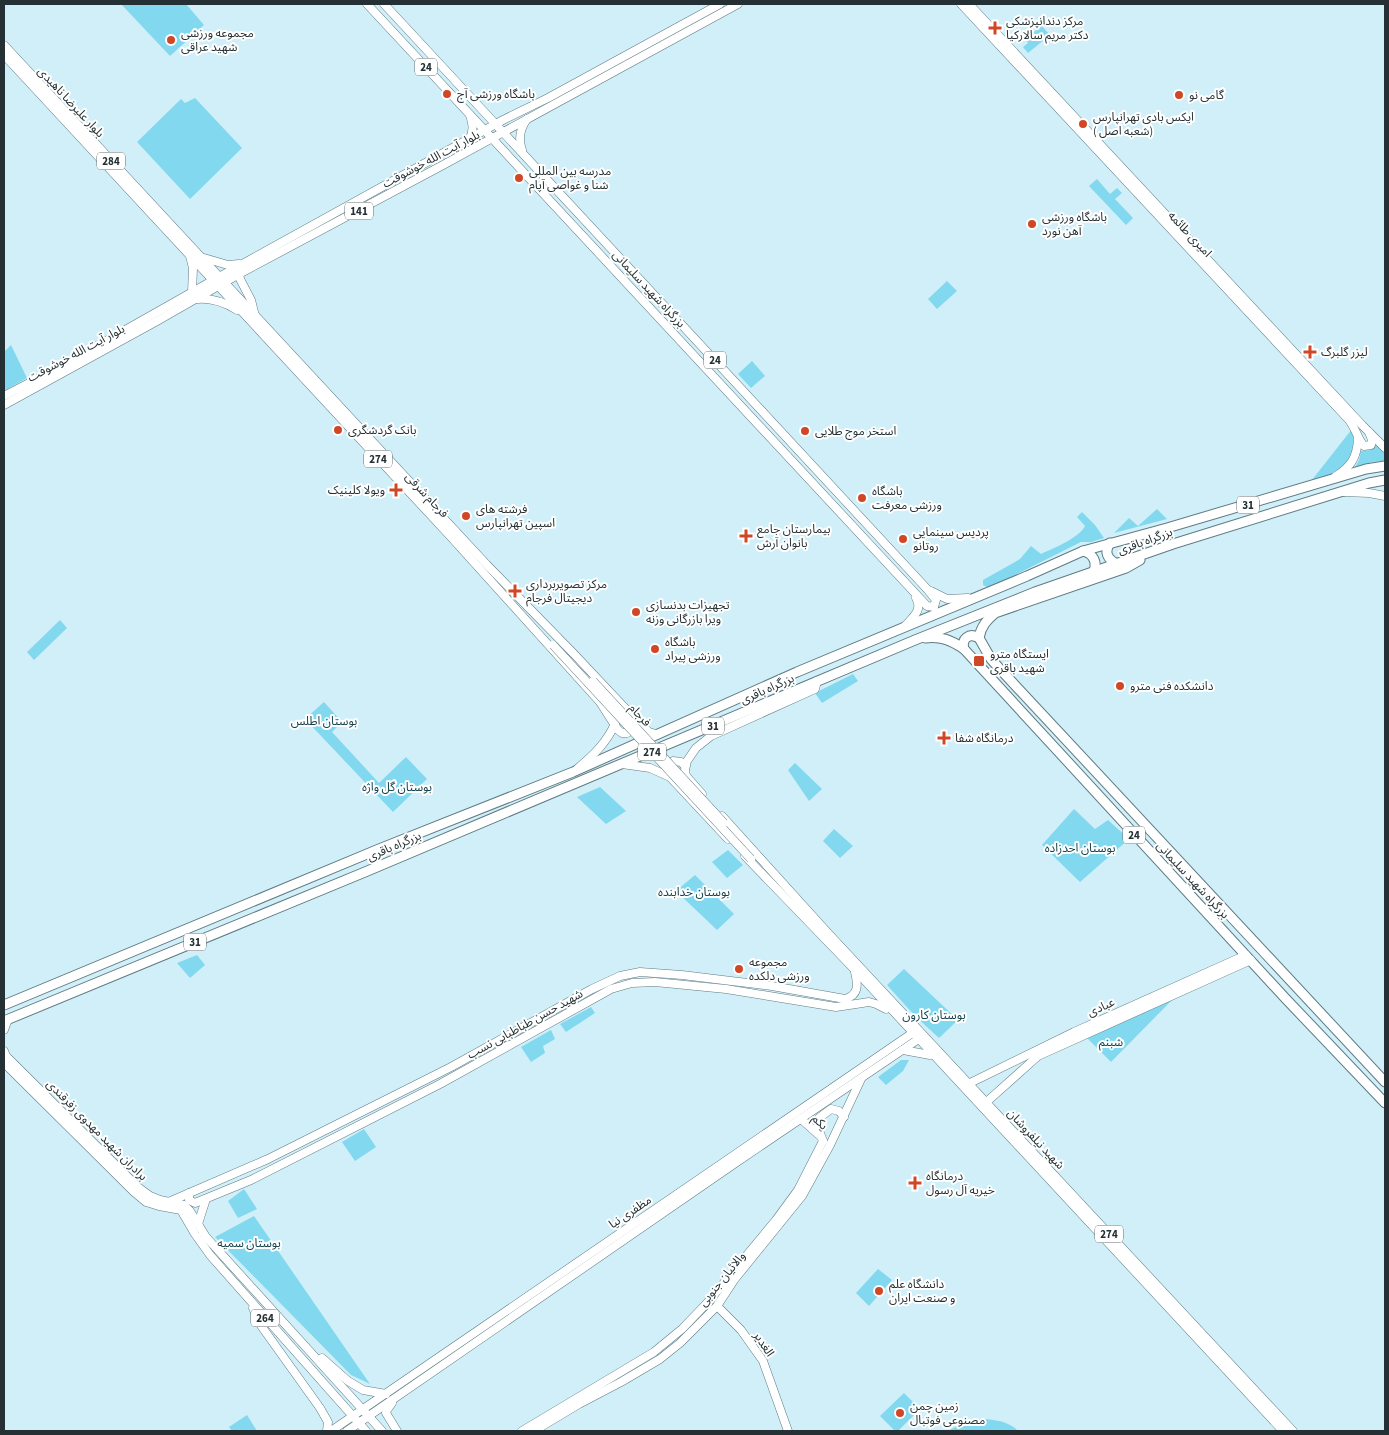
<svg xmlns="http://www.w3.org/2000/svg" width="1389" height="1435" font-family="'Source Sans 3','Noto Sans Arabic',sans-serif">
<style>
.green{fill:#82d9ef}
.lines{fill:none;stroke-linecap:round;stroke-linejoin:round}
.major-casing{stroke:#5f7b83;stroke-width:9}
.highway-casing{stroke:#5f7b83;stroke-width:11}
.major{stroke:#fff;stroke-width:8}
.highway{stroke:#fff;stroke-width:9}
.major-bridge-casing{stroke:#5f7b83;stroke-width:9;stroke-linecap:butt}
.major-bridge{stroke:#fff;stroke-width:8}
.poi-dot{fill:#d14725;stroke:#fff;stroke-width:2}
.labels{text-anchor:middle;stroke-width:4;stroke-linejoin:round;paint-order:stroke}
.shield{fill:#fff;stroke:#666e70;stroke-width:1}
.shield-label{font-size:11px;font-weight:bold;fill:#243033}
.poi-label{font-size:12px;fill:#243033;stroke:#fff;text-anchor:start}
.street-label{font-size:12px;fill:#243033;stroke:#fff}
.park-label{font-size:12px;fill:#14424c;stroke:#fff}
</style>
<rect width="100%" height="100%" fill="#d0eff8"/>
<!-- green -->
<g class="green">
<polygon points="121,4 186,4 204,25 170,56"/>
<polygon points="1041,25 1050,35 1028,53 1023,47 1028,43 1026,40"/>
<polygon points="195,98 242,148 190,199 137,142 181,99 185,103"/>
<polygon points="1097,179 1110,194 1117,188 1122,193 1115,199 1133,218 1126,225 1089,186"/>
<polygon points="947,281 957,291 937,309 928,299"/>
<polygon points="11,345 27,378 4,391 4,352"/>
<polygon points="752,361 765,376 751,388 738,374"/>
<path d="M1352 429C1353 436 1354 443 1353 450 1350 471 1326 480 1308 485Z"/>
<polygon points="1376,445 1385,453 1385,461 1372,462 1354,469 1359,460 1361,451 1370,450"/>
<polygon points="1157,509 1167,519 1114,533 1129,518 1138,526"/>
<path d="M1082 512 1095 525 1104 538 1091 542H1081L989 588 983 585V580L1020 559 1031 546 1041 554C1054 548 1079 538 1085 526L1077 517Z"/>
<polygon points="60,620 67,628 34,660 27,652"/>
<polygon points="853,674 858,681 822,703 815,693"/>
<polygon points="324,702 342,722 332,732 379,783 406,757 427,779 393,812 305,719"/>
<polygon points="795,763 822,789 809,801 788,770"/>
<polygon points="600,787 626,811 606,824 577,797"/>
<polygon points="1074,809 1095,829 1108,820 1129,839 1080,882 1042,845"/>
<polygon points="834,829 853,846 840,858 823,841"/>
<polygon points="728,850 743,865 727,878 712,862"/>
<polygon points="695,875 734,914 717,930 676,891"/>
<polygon points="197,955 205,965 190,978 177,963"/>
<polygon points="904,969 958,1020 939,1038 915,1016 887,985"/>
<polygon points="1172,1000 1111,1062 1087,1038"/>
<polygon points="591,1007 595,1013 566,1032 560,1024"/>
<polygon points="551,1030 555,1039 543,1046 545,1053 531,1062 521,1047"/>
<polygon points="901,1060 909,1060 903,1071 886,1085 878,1077"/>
<polygon points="364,1129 376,1147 355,1161 342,1142"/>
<polygon points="244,1189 257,1209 238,1218 228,1201"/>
<polygon points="254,1216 370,1384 351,1375 215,1237"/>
<polygon points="878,1269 892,1280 869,1306 856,1293"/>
<polygon points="904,1393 920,1409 898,1431 895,1431 880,1416"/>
<polygon points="247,1415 257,1431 232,1431 229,1427"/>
<path d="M979 1419C992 1419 1009 1421 1018 1431H948L962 1423Z"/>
</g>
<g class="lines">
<!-- major casing -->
<g class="major-casing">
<g id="major">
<polyline points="367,4 927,606 934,607 936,600 927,589 384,4"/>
<path d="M961 4 1349 420C1356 429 1358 440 1364 446L1371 445 1372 440 1369 432"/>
<polyline points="969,4 1363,426 1385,448"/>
<polyline points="4,45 487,565 574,654 640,724 649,732 656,734"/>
<polyline points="4,55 451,537 600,702 618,730 622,733 627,733 635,728"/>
<path d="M469 140C474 131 473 125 470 115"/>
<path d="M522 150C518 138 520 129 527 119"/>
<polyline points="190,256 193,268 192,293"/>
<polyline points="204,258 228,265 239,264"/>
<polyline points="239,274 240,279 251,300 255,316"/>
<path d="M198 299C212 298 224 302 237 310"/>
<polyline points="4,396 60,367 219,277 503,120 548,98 720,4"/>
<polyline points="4,405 157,321 239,274 443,165 738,4"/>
<path d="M1336 476C1351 467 1357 457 1358 439"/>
<polyline points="1344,492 1369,493 1385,496"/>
<polyline points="931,591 947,599 968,598"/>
<path d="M905 626C913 617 923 610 916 598"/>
<polyline points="622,764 650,768 670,777 728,839"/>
<path d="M578 768C594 755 606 743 615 724"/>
<polyline points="666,768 667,765 673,761 681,762 685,766"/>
<polyline points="702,794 686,776 685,770 687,761 696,748 711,736 815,689 817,681"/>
<polyline points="722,816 827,932 1293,1431"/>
<polyline points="745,856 855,970 1283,1431"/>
<polyline points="4,1030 8,1019"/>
<polyline points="903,1050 930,1055"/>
<polyline points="4,1051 6,1056 139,1188 150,1196 160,1200 184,1205 190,1211 206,1237 382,1431"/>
<polyline points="4,1063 134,1192 146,1202 159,1206 181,1210 195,1234 210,1255 366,1431"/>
<polyline points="968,1084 1074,1032 1246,955"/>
<polyline points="982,1106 1038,1056 1251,960"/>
<polyline points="801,1119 819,1135"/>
<polyline points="823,1141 818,1128 819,1118 831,1109 839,1111 844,1117"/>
<polyline points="189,1193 189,1200 195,1203 251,1180 440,1084 611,989 632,983 655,982 726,989 836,1007 869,1002 876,1004 886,1009"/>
<path d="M171 1201 268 1159 451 1067 592 989 620 976 640 972 682 975 772 986 845 999C859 995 858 985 855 972"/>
<polyline points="198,1224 206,1199"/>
<polyline points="717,1306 741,1330 763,1361 788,1431"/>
<polyline points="253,1308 262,1327 320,1408 328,1422 327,1431"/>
<polyline points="322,1358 348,1381 363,1390 386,1394"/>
<polyline points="392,1403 387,1410 386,1413 397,1431"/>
<polyline points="331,1431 914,1032"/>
<polyline points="347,1431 734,1164 920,1038"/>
<polyline points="522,1431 654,1352 682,1329 708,1302 776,1220 798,1190 823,1141"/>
<polyline points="534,1431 579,1404 621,1382 660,1359 680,1343 717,1306 734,1280 802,1196 830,1145 861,1079"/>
</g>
</g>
<!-- highway casing -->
<g class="highway-casing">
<g id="highway">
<path d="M1110 543C1104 552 1107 559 1117 564"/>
<path d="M1083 551C1094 554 1098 563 1093 573"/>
<path d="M925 638C941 636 951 640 964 649L1286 999 1385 1103"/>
<polyline points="979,638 991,659 999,668 1385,1082"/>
<path d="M979 638C981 626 987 620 995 613L1126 568 1140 560"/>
<path d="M964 649C961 639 969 632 979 638"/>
<polyline points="4,1005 379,849 573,772 797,672 1027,576 1083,551 1167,528 1366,469 1385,466"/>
<polyline points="4,1021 365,872 915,640 1035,592 1173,544 1369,483 1385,480"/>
</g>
</g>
<!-- major -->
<use href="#major" class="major"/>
<!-- highway -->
<use href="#highway" class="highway"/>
<!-- major-bridge casing -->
<g class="major-bridge-casing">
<g id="major-bridge">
<polyline points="553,645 751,859"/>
<polyline points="593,681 724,823"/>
</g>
</g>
<!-- major-bridge -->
<use href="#major-bridge" class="major-bridge"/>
</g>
<!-- markers -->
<g class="poi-dot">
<path d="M992.5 20.5h5v5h5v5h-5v5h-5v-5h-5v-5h5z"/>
<circle cx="171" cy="40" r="5"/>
<circle cx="447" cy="94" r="5"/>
<circle cx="1179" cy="95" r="5"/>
<circle cx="1083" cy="124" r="5"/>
<circle cx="519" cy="178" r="5"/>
<circle cx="1032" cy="224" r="5"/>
<path d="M1307.5 344.5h5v5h5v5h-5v5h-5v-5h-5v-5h5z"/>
<circle cx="338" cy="430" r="5"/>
<circle cx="805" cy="431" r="5"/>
<path d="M393.5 482.5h5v5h5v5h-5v5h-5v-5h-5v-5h5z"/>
<circle cx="862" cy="498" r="5"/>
<circle cx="466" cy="516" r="5"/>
<path d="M743.5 528.5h5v5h5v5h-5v5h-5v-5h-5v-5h5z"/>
<circle cx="903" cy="539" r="5"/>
<path d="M512.5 583.5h5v5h5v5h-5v5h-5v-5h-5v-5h5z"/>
<circle cx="636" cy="612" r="5"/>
<circle cx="655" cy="649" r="5"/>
<rect x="973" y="655" width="12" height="12" rx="2.5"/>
<circle cx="1120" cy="686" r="5"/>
<path d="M941.5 730.5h5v5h5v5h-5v5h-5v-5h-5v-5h5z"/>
<circle cx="739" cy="969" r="5"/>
<path d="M912.5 1175.5h5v5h5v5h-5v5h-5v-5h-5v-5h5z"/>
<circle cx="879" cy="1291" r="5"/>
<circle cx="900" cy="1413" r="5"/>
</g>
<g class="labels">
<!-- shield labels -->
<g class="shield">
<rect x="415" y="58.5" width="22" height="17" rx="4"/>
<rect x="97" y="152.5" width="28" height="17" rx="4"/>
<rect x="345" y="202.5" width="28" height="17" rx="4"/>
<rect x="704" y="351.5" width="22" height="17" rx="4"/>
<rect x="364" y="450.5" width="28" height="17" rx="4"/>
<rect x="1237" y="496.5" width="22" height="17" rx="4"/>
<rect x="702" y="717.5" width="22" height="17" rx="4"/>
<rect x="638" y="743.5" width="28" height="17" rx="4"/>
<rect x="1123" y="826.5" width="22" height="17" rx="4"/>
<rect x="184" y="933.5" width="22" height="17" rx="4"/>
<rect x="1095" y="1225.5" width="28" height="17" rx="4"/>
<rect x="251" y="1309.5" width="28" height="17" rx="4"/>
</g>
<g class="shield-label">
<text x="426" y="71">24</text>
<text x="111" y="165">284</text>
<text x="359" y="215">141</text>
<text x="715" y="364">24</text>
<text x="378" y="463">274</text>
<text x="1248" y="509">31</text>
<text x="713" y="730">31</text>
<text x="652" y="756">274</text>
<text x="1134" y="839">24</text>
<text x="195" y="946">31</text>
<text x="1109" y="1238">274</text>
<text x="265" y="1322">264</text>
</g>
<!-- poi labels -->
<g class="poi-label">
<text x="1006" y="25">مرکز دندانپزشکی<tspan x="1006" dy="14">دکتر مریم سالارکیا</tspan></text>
<text x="181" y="37">مجموعه ورزشی<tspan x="181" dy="14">شهید عراقی</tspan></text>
<text x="457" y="98">باشگاه ورزشی آج</text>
<text x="1189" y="99">گامی نو</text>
<text x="1093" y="121">ایکس بادی تهرانپارس<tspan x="1093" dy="14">( شعبه اصل)</tspan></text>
<text x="529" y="175">مدرسه بین المللی<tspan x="529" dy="14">شنا و غواصی آپام</tspan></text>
<text x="1042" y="221">باشگاه ورزشی<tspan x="1042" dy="14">آهن نورد</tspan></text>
<text x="1321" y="356">لیزر گلبرگ</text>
<text x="348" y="434">بانک گردشگری</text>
<text x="815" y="435">استخر موج طلایی</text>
<text x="385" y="494" text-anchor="end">ویولا کلینیک</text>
<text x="872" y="495">باشگاه<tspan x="872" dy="14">ورزشی معرفت</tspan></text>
<text x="476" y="513">فرشته های<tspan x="476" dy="14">اسپین تهرانپارس</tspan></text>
<text x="757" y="533">بیمارستان جامع<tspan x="757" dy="14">بانوان آرش</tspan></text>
<text x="913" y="536">پردیس سینمایی<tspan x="913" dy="14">روتانو</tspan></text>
<text x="526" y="588">مرکز تصویربرداری<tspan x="526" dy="14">دیجیتال فرجام</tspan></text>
<text x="646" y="609">تجهیزات بدنسازی<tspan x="646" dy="14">ویرا بازرگانی وزنه</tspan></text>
<text x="665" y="646">باشگاه<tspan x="665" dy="14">ورزشی پیراد</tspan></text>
<text x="990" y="658">ایستگاه مترو<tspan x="990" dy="14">شهید باقری</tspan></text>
<text x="1130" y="690">دانشکده فنی مترو</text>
<text x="955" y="742">درمانگاه شفا</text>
<text x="749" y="966">مجموعه<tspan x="749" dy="14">ورزشی دلکده</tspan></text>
<text x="926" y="1180">درمانگاه<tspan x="926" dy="14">خیریه آل رسول</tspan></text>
<text x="889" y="1288">دانشگاه علم<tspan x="889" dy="14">و صنعت ایران</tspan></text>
<text x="910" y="1410">زمین چمن<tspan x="910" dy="14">مصنوعی فوتبال</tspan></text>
</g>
<!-- street labels -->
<g class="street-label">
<text transform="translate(71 102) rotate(47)" y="4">بلوار علیرضا ناهیدی</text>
<text transform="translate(431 159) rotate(-28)" y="4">بلوار آیت الله خوشوقت</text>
<text transform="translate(1190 234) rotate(47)" y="4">امیری طائمه</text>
<text transform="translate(649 289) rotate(47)" y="4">بزرگراه شهید سلیمانی</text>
<text transform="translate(76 353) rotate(-28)" y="4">بلوار آیت الله خوشوقت</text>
<text transform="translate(427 495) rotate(47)" y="4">فرجام شرقی</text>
<text transform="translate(1145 541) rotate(-20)" y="4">بزرگراه باقری</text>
<text transform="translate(767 689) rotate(-24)" y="4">بزرگراه باقری</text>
<text transform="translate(640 715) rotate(47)" y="4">فرجام</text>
<text transform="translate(394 846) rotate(-23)" y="4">بزرگراه باقری</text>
<text transform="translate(1193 880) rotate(47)" y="4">بزرگراه شهید سلیمانی</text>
<text transform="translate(1101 1007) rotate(-24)" y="4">عبادی</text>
<text transform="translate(525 1024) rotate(-29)" y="4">شهید حسن طباطبایی نسب</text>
<text transform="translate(820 1122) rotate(44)" y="4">یکم</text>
<text transform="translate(97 1130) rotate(45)" y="4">برادران شهید مهدوی زفرقندی</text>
<text transform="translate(1036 1139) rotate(47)" y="4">شهید نیلفروشان</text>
<text transform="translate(630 1212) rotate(-34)" y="4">مظفری نیا</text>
<text transform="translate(722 1279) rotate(-51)" y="4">والائیان جنوبی</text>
<text transform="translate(764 1344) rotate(57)" y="4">الغدیر</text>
</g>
<!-- park labels -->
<g class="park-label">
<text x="324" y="725">بوستان اطلس</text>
<text x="397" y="791">بوستان گل واژه</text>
<text x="1080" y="852">بوستان احدزاده</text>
<text x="694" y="896">بوستان خدابنده</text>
<text x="934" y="1019">بوستان کارون</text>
<text x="1111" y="1046">شبنم</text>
<text x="249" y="1247">بوستان سمیه</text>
</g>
</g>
<!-- border -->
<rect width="1389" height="1435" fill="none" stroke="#243033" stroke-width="10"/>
</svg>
